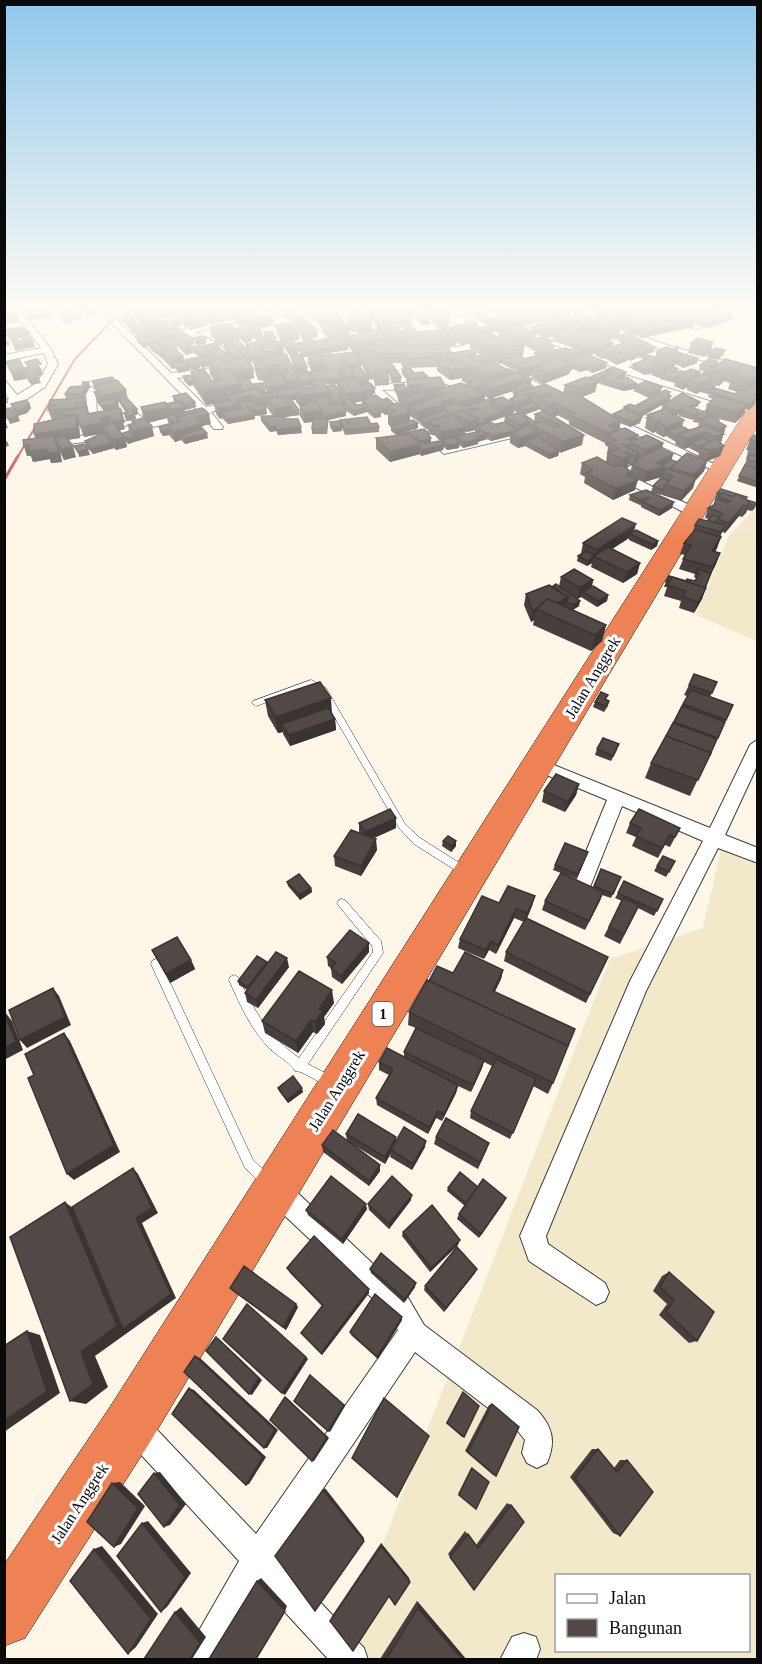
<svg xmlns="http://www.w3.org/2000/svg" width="762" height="1664" font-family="Georgia,serif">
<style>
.farmland{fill:#f2e8ca;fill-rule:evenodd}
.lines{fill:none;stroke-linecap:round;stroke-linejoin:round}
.lane-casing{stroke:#3d3d3d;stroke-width:1}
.street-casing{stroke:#3d3d3d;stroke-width:2}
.highway-casing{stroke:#1b1b1b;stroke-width:1}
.lane{fill:#fff;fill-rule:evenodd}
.street{fill:#fff;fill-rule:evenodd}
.highway{fill:#ee8255;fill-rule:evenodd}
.rail-far1{stroke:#b22947;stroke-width:2}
.rail{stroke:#b22947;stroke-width:3}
.wall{fill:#473f3d;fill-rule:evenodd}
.shaded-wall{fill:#393332}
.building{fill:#524947;stroke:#393332;stroke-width:1.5;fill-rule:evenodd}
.labels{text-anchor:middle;stroke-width:6;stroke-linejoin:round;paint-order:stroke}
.shield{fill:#fff;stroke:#545454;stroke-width:1.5}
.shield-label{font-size:15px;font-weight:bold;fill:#0a0a0a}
.street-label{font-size:16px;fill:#0a0a0a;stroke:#fff}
</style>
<rect width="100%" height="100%" fill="#fef6e7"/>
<!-- farmland -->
<g class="farmland">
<polygon points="757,506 757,641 696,615 729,536"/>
<path d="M724 836 757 849V1659L338 1660 610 959 703 928ZM556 1576H748V1650H556Z"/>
</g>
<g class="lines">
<!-- lane casing -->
<g class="lane-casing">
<g id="lane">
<polygon points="311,680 326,688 405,824 420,838 469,869 471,872 469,875 463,875 414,844 399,828 320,692 310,686 259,705 256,706 252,703 253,701"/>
<path d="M342 899 345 900 381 941 383 953 308 1064 335 1078 337 1082 335 1086 331 1088 301 1072 295 1071C289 1061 275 1055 267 1046 250 1027 239 1003 229 980L230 977 234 975 238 977C254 1010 268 1036 299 1058L373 952 372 946 339 906 337 903 339 900Z"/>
<polygon points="156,959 160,961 253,1160 272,1178 274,1182 272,1186 268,1188 264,1186 245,1168 151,964 152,961"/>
</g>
</g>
<!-- street casing -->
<g class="street-casing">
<g id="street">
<polygon points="12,310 20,310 50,348 58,364 45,387 20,404 4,410 4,402 9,399 4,391 4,379 17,395 37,383 48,364 44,353 4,361 4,355 41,348"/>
<polygon points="99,310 107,310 171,373 331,354 336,357 331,360 177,378 206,407 243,399 243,403 211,412 223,427 222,429 214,429 202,415 104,439 41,448 39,446 45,443 139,424 133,419 88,424 86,390 91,387 96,390 97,418 135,412 149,422 197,410"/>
<polygon points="200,310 213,310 141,329 137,326"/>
<polygon points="263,310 301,310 263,316 195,332 217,343 235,358 235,362 232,363 211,347 180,330"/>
<polygon points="355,310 363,310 393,346 393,350 387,350"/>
<polygon points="422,310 425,315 407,319 403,316"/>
<polygon points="451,310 461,310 506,334 591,310 603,310 534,331 619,363 658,348 596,326 595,324 599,321 670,346 758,370 758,376 668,351 628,367 758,411 758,415 613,370 612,367 526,334 459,353 424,353 422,351 427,348 459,347 497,336"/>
<polygon points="649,310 660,310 702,327 695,329"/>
<polygon points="352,353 358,353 376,384 435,382 474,393 474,397 470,398 435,388 382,390 450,448 533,429 538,432 444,454 371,390 345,390 345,386 367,384 350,355"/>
<polygon points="506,371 512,371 566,396 557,398 506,375"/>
<polygon points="595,412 603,412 727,470 717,472 595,416"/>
<polygon points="649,456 659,458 631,476 697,509 697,515 689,515 621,480 621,471"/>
<polygon points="758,739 758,764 725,835 758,848 758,863 718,848 646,991 546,1236 548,1244 605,1283 609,1292 605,1301 596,1305 529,1261 520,1236 630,981 703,841 622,806 590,887 583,889 576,887 574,881 607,800 532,769 530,765 538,759 544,761 710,828 750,745"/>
<path d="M275 1177 284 1180 407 1296 424 1325 537 1410C553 1427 556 1442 547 1463L537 1468 527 1463 522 1453 525 1440 517 1430 415 1352 277 1557 364 1648 368 1660H329L260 1585 217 1660H182L239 1561 122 1434 118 1424 122 1414 132 1410 142 1414 256 1534 398 1330 389 1314 266 1198 263 1189 266 1180Z"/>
<polygon points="524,1633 536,1637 540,1649 536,1660 500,1660 512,1637"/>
</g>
</g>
<!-- highway casing -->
<g class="highway-casing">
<polygon id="highway" points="758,402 758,425 150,1442 25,1638 4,1646 4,1565 112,1404 748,408"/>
</g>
<!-- lane -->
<use href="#lane" class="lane"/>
<!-- street -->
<use href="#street" class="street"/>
<!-- highway -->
<use href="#highway" class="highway"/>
<!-- rail-far1 -->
<polyline class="rail-far1" points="17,458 75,359 122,310"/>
<!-- rail -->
<polyline class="rail" points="4,480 18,456"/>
</g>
<!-- wall -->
<g class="wall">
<polygon points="25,310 51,310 49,310 51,312 52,317 45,318 42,315 43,317 30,320 26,316 25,312 27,311"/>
<path d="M129 310H202L209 314H210L207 312 206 310H219L224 313V310H252L258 314 259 319 273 320 274 325 258 329 263 337H264V332L277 342 281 341 277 334 275 325 295 327 299 331V340L294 341V344L298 350V354L290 356 283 346 284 354 292 365 291 356 301 354 296 347V343L304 342 300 335V331L293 324V320H289L282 313V310H293L298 314V318L318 337 311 338 315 344 328 338 322 332V327L313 319 312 315 330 316V313L343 318V323L348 327 347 318 352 317 348 310H360L372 330 353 332 349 329 350 333 347 334 350 337H351V335H358V332L377 329V327L373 323V321L370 318 369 311H366L364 310H417V313L411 314 412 324 399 327 395 323V325L401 331H403V326L417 332 440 330 432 323V320L430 319V314L450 315V323L445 324 450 328 454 327V326H463V324L479 328 485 326 486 324 474 318 475 314 492 318V320L501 316 487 310H591L581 313 585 315V318L594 320 596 312 664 310H711L710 315 704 316 705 317 733 315 731 320 708 328 694 324 693 327 641 338 637 335 633 336 620 329 619 339 609 340V341L613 343V347L625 344 618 341 620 336 655 347 654 352 647 354 646 355 639 358 638 357 637 358 630 361 627 359V361L617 365 606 359V358L603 359 596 356V353L591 355 586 353V354L606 368 592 373 587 370 580 372 573 369 570 371 569 374 543 384 532 378V375L528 377 531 384 529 385 533 388 563 393 565 385 588 378 606 372V370L625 377 620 380 637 384V385L662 387 660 392 657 394 671 396 669 401 641 417H642L640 423 630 427 620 423 619 431 637 439 663 443 662 449 672 460 677 462 702 459 698 457 699 453 689 448 690 447 684 449 675 444 676 442 666 436 663 437 656 433 657 431 653 433 645 428 647 415 661 410 663 405 698 406 694 408 700 413 705 411 707 405 713 399 708 397 709 394 700 392 696 394 687 390V387L683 390 674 386 675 383 660 379V378L652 375V372L645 375 632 369 633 364 642 361V357L655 358 657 350 672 349 678 347 677 352 697 363 683 368 675 364 674 367 678 369 677 371 702 374 705 371 699 370 700 365 718 362 717 366 756 368 758 365V396L756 397 755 404 749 410 745 409 744 414 735 423 712 417 719 422 726 426 721 443 724 446 720 456 707 461 704 471 695 481 693 488 681 501 662 495V494L661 495 651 492 653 486 661 477 644 482 630 475 635 490 613 500 584 483 585 477 580 474 582 463 606 462 608 447 605 445V443L569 425V421L557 415 554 417 582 445 559 452 558 456 549 459 525 446 518 448 510 443V436L491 441 486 438V439L478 442V444L463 448 459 444V448L447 450 444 447 443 450 421 456 420 454 390 462 376 449V438L398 436V434L396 435 391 431V427L388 424V414L385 415 381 412V417L374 418 367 412 354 416 345 410 346 416 328 420 327 434H312V422L304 423 300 416V406L296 402V400H292L300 415 292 416 291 415V416L284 418 302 433 278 435 276 431 270 432 261 421V416H273L268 409V407L266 408 267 414 255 416V419L228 424 222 418 220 419 216 414 214 404 218 403 206 405 193 385 189 386 184 381 183 376 192 375 191 372 212 381H214L210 374 209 366 202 368 200 366V368L192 370 189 368 190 370 179 373 175 368 172 369 164 360 150 349 149 346 144 348 137 342 136 337H138L131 331 130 328 122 321 121 316 136 321 137 324 141 323 130 313ZM570 312 575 314 532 327V332H499L498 337H496L491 335 493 334 494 331 497 332 570 315ZM184 314 185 317 189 320 186 321 170 317V322L173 324 169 325 161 318ZM633 315 637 316 632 319 626 318ZM229 318 231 320 234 319 235 322 242 327H245L251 336 235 329 210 327 211 336 215 339V342L219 345 224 344 225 351 228 355 219 348V346H204L205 348 192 347 193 352 199 357 195 358V359L185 360 186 362H184L183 356 178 351 176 348H177V346L186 355 193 353 192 348 190 346 194 344V339L186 336 185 334 179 331 178 327 177 326 184 324V326L190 330 197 328V326L199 328 208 325V323L210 325 229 320ZM535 334 544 337 535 339ZM252 337 254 339H256L257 342 246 344V349L239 341V338L245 343 252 341ZM554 337 553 341 574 348 570 350H554V346L544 338ZM470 339V348L481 355 476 356V353H451L448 347 456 345 457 342 461 345 470 343ZM346 343H348V346L353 352 318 356 317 354 348 350ZM526 345V346L537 352 535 353 534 356 525 359 522 357H523L522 346ZM367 350V354L360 352ZM308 356V364L312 372H308L302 357ZM253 359 255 362H254L255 371 258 380 264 381 267 392 254 384V387L249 379 254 378 253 368 249 362 254 361ZM494 362 499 364 502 363V364L516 371V373H514L494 363ZM391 363H401L403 368 437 367V371L450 380 462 378V381L467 384V386L446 387 428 377 402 369V374L407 380V389L394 385V390L398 397V401L401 406 394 404 373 396V393H375V388L369 383V378L361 368V364L370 380 374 379 375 386 389 385 388 375 389 374 392 383 401 382V377ZM724 381 730 383 728 389 737 392 735 394 715 388V386L710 384 719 386ZM601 382 600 384 623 391 634 389V391L649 398 635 406 624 407 623 409 613 414 612 416 582 397 595 392 597 384ZM325 384H337V388L326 386ZM312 385V386L299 388V387ZM513 391 512 392 515 394H514L513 397 510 399V401L495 399 484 401 485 396 489 399ZM362 401V405H357L354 403ZM538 406V409L542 411 535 414 534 422 524 415 538 410ZM514 411 518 413 505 417 504 422 496 424V425L487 423 513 414ZM410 412V416L419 422H420V424L426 429 428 428V431L432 435 436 436V437L441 442H442V443L431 442V438L430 437 402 433 418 428V423L410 420ZM679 414V416L693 420 694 419 693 422 699 423 698 427 689 430 682 427 676 415ZM475 430V432L476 433 465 435V431L467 432ZM628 464 632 466 630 472 625 468 628 467Z"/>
<polygon points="67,311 81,319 72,320 71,319 72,322 65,324 62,319 60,315 68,314"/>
<polygon points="417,315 430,324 422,325 416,320"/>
<polygon points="194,338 206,343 198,345 195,343"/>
<polygon points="713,342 711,351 725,350 723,355 717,360 707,358 709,353 704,357 688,353 691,343"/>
<polygon points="92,381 128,400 137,409 138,414 135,415 136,419 127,421 125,418 124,413 126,413 119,402 117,403 119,408 104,411 97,402 94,392 96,391"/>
<polygon points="90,387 84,398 85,398 89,414 122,412 125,423 123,423 125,429 119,431 122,433 129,431 128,425 133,424 132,421 145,420 143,417 141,407 174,402 173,396 195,402 196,407 185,410 185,412 211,424 202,426 203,429 208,438 185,444 181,440 175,442 169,435 163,436 160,432 159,427 170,424 168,422 167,418 148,423 154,436 128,444 126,441 127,447 116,450 113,447 114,448 93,454 86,446 85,441 100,434 84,437 79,424 80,438 68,440 76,457 64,460 60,452 62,462 51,463 50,459 33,462 31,456 27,456 24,446 35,438 52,420 48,410 49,404 66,399 65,394"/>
<polygon points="29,403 31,408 27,413 18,416 12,409 11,404"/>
<polygon points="340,420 349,424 371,424 379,427 379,432 345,435 342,428 342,431 333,432 330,427 330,422 340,423"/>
<polygon points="758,436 758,488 737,481 747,459 746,458 749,451 746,450 750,440"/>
<polygon points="717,493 747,497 746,500 757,503 755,508 752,511 747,510 742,517 739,516 725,533 722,532 717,548 715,552 720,553 716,564 709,578 702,599 694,613 679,608 681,601 664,596 667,587 664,587 666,581 695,581 696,578 694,577 695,574 679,569 685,555 680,554 684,543 693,531 695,525 709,519 705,518 708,508 714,505 718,500 715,498"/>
<polygon points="630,495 672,508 659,516 641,507 641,505 640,505 629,500"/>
<polygon points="634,531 658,541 657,546 651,550 629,540 629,538 612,549 640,563 637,574 623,583 591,567 592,563 587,566 577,561 578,556 581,554 583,543"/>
<polygon points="561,577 593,580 592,586 608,595 607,601 597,607 581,597 577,599 579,606 573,610 606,625 602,641 591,651 533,625 534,620 531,622 524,605 526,594 552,587 559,586"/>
<polygon points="717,682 710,697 733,705 690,796 645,778 651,763 687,696 684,695 689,685"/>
<polygon points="265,700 335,719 336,730 290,746 283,734 283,732 278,733 268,716"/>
<polygon points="606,700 609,701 608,706 604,712 593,707 595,702"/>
<polygon points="597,749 617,750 611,761 595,755"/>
<polygon points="579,784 576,795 565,812 542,802 544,791"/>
<polygon points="396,818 396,828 374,838 377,850 361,876 335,866 334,856 359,833 359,823"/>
<polygon points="630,823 680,828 670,847 665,845 658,858 632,846 636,837 626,833"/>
<polygon points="443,841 456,846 451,852 442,846"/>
<polygon points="663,856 675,861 666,877 654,871"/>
<polygon points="586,857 577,879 553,870 555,865"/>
<polygon points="601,869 621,877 611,898 602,895 585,930 542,910 545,901 594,887"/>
<polygon points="287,882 311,888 312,892 300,900 288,886"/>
<polygon points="618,893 663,899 654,916 638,908 620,944 604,936 622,901 615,898"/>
<polygon points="535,896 532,906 527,918 608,957 586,1003 504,961 506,952 524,922 514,918 496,954 489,950 484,959 458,948 460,939 499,903"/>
<polygon points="369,943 369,952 342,984 332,977 331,968 328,966 327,957"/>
<polygon points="152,950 191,960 195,969 170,983"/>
<polygon points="267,962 268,964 289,967 258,1008 247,1002 245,993 247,990 239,985 238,981"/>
<polygon points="503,970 501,979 494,992 553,1083 548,1094 533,1086 510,1139 470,1118 471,1111 492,1066 484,1062 482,1068 471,1092 458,1086 456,1093 442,1121 436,1118 428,1134 377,1105 376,1098 389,1075 379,1070 379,1062 404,1057 404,1052 416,1028 408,1025 409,1012 429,981 453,973"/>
<polygon points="334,1003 324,1017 325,1024 317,1034 313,1032 298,1053 265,1033 262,1021"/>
<polygon points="278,1088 303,1092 288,1103 279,1091"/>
<polygon points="346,1134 396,1137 396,1142 425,1147 412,1170 390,1157 391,1153 385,1164 347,1141 380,1165 380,1171 369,1186 323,1152 322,1145 347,1141"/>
<polygon points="436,1137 487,1149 478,1169 434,1144"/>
<polygon points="478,1187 506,1198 479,1238 457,1219 459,1214 465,1206 447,1191 448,1188"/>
<polygon points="411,1200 389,1229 369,1210 368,1204"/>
<polygon points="367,1209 343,1244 308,1215 306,1210"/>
<polygon points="403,1232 458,1245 430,1272 402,1236"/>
<polygon points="287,1268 369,1289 369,1293 322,1355 301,1333 322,1306 290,1273"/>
<polygon points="370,1269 415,1287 404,1303 371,1273"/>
<polygon points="669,1272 697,1341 689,1343 659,1315 667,1304 653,1291 662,1276"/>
<polygon points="475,1273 444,1312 424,1290 425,1286"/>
<polygon points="230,1288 298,1307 286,1330 234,1292"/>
<polygon points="402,1320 378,1359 351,1335 350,1332"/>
<polygon points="463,1392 464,1437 462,1437 446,1423"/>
<polygon points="492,1404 496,1476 493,1475 465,1451 489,1405"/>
<polygon points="592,1449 598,1449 614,1468 620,1460 627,1460 620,1536 613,1533 570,1477"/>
<polygon points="471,1468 472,1468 476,1509 458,1494"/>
<polygon points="507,1503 511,1505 474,1590 448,1554 465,1531 476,1545"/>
<polygon points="381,1543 409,1578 410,1582 389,1596 330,1621 332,1616"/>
<polygon points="417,1601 466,1659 380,1659"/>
</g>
<!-- shaded-wall -->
<g class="shaded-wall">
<polygon points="4,310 16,312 19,322 4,324"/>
<polygon points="95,310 96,315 87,317 85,312"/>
<polygon points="133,310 146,310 142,310 142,314 134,313 135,317"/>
<polygon points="183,310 198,310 199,311 162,318 161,313"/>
<polygon points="261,310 271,310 272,311 261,313"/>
<polygon points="386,310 386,319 395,317 395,327 380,328 380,320 373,314 373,321 372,312"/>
<polygon points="402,310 417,310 417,313 402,316"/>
<polygon points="427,310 443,310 427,313"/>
<polygon points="570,310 570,315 497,332 497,328"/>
<polygon points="577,310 591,310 576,315"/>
<polygon points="613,310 634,310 633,315 624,319 623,323 620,324 612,323 609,328 611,318 603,315 602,322 599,323 601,314"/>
<polygon points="707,310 711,310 710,315 705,316"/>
<polygon points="688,311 687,315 682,315 682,317 679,318 680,313"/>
<polygon points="51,312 52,317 45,318 44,313"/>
<polygon points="705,312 704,316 697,313"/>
<polygon points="41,313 43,317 30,320 29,316"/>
<polygon points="79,314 81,319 72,320 71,316"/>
<polygon points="234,314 234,319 231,320 231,315"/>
<polygon points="258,314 259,323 251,321 252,325 244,323 245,327 242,327 241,318"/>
<polygon points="298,314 298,319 289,320 289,316"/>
<polygon points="161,315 162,319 141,323 140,318"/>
<polygon points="412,315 412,324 399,327 399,317"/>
<polygon points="450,315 450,323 440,324 440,320"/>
<polygon points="585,315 584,320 579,319 579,323 574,321"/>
<polygon points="733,315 731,320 708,328 709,324"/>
<polygon points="229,316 229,320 210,325 209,320"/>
<polygon points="71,318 72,322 65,324 64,319"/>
<polygon points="343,318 343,323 335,324 335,320"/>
<polygon points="186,319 187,324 183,321 184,324 177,326 176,322"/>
<polygon points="430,319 430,324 422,325 423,321"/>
<polygon points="273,320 274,325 258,329 257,324"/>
<polygon points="372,320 372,330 353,332 352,323"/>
<polygon points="136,321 137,326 130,326 130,328 128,323"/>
<polygon points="207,321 208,325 199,328 198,323"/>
<polygon points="332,321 333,326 322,327 321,323"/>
<polygon points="168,322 169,327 161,327 162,328 156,324"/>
<polygon points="694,322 693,327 641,338 642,333 638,331 637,335 633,336 634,331"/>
<polygon points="196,323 197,328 190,330 189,325"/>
<polygon points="591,325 590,330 587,329 586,331 576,335 576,330"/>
<polygon points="178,327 179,332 173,334 172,329"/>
<polygon points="224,328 225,337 214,337 213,330"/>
<polygon points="163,329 163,332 161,330 162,334 148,336 148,338 144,334"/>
<polygon points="349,329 350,333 338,335 337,330"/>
<rect x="382" y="329" width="3" height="5"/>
<polygon points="494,329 493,334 479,338 479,333"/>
<polygon points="238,331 239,341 231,342 230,333"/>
<polygon points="299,331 299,340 294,341 294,344 283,342 284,355 273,356 274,361 269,362 268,352 276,346 283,345 282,336 280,333"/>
<polygon points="29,332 31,337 10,340 8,336"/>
<polygon points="317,332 318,337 309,338 309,333"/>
<polygon points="555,332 554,336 544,338 545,333"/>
<polygon points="262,333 263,338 254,339 253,335"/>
<polygon points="477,333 477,338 470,339 470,343 461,345 462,336"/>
<polygon points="536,333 534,343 526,341 526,345 513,349 514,339"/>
<polygon points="176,334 177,339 170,341 169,336"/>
<polygon points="167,336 168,341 154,345 153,340"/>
<polygon points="252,336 252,341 245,343 244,338"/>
<polygon points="496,337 500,344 499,353 495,352 485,358 486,348 490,339"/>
<polygon points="206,338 206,343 198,345 197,340"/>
<polygon points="229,338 229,342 224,342 224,344 219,345 218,340"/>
<polygon points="276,338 277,342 269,344 268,339"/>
<polygon points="406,338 406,347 393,348 393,339"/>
<polygon points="194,339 194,344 186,348 185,343"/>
<polygon points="8,340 10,345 4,346 4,341"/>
<polygon points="377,340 377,349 367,346 367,350 353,353 353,343"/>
<polygon points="151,341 152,346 149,345 149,346 144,348 143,343"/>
<polygon points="457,341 456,345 447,347 448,343"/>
<polygon points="33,342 35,347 15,351 14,346"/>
<polygon points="713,342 710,352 704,357 707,347"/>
<polygon points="613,343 612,348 597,351 596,353 591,355 592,350"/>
<polygon points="348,345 348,350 302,357 302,352"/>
<polygon points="219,346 220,351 210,350 210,353 208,353 208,349"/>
<polygon points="524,347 523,357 507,362 502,360 502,363 499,364 500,355"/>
<polygon points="655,347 654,352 647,354 649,349"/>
<polygon points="192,348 193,353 186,355 185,350"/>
<polygon points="587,349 585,359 563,366 565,356"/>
<polygon points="617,349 616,354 607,355 606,358 603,359 604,354"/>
<polygon points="298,350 298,354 290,356 289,351"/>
<polygon points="725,350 723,355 717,360 718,355"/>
<polygon points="647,351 646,355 639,358 640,353"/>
<polygon points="476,353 476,362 466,355"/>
<polygon points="549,353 548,357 542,359 539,358 540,355"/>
<polygon points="680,353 678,363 675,364 673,371 662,374 663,368 668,366 671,356"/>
<polygon points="211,354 211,358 207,358 207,359 202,355"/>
<polygon points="638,354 637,358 630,361 631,356"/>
<polygon points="244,355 244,360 234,360 234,357"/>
<polygon points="183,356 185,366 174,364 175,368 172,369 170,359"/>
<polygon points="253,356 254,361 246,362 245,357"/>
<polygon points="266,356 267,361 256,362 255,358"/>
<polygon points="494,356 493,368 480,371 479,362"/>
<polygon points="628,357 627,361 617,365 618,360"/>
<polygon points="698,358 697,363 683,368 684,363"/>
<polygon points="455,360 454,369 472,367 471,376 463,377 462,378 450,380 450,370 449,362"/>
<polygon points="208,361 209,366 202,368 201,363"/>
<polygon points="718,362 716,366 708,372 710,367"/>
<polygon points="200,363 200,368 192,370 191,365"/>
<polygon points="361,363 361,368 348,370 347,365"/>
<polygon points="542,363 540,372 533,368 532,375 524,378 523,387 513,387 513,391 489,399 490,389 489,382 489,377 508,370 514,372 514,377 523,378 524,369"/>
<polygon points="607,363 606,368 592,373 592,368"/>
<polygon points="574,364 573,369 570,371 569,374 543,384 544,374"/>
<polygon points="189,365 190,370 179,373 178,368"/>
<polygon points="280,365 281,375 269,376 267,366"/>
<polygon points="323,365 324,375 314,376 314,366"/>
<polygon points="588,365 587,370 580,372 581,368"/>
<polygon points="307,367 308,377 298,378 298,368"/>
<polygon points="653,367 652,372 645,375 646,370"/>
<polygon points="729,367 724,381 719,386 723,372"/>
<polygon points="253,368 254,378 235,383 232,374"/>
<polygon points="287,368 288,378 283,372 284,378 283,379 282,369"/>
<polygon points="24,369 27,379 14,381 11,372"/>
<polygon points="41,370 43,375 36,377 35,372"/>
<polygon points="626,372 625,377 614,383 615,378"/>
<polygon points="700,372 697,382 689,381 687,387 683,390 686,380"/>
<polygon points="610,373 609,378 602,379 601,382 597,384 595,392 579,398 581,388 595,380"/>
<polygon points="758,374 757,384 746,394 751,380"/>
<polygon points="355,375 356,385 346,387 346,377"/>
<polygon points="39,378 41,383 31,385 29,381"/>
<polygon points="369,378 369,383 356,385 356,380"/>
<polygon points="712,378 709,387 701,388 700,392 696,394 699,384"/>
<polygon points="298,379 312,380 312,385 299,387 299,389 287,390 286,380"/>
<polygon points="532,379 531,384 523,387 524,382"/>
<polygon points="193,381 193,385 189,386 188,382"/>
<polygon points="89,382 90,387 83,399 81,394"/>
<polygon points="241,384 252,395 253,405 240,408 241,414 222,413 222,418 220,419 218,409 236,405 227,396 228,401 206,405 203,391"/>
<polygon points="637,384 637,387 635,386 634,389 623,391 624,386"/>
<polygon points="286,385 287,390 267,392 266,387"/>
<polygon points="421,385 421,394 410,396 410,386"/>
<polygon points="481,385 481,390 471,393 471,389"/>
<polygon points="446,387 443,395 436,390 435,398 429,398 428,406 455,398 454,408 445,409 445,414 420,419 420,422 419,422 419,412 410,406 410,412 406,413 407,403 423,398 424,389"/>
<polygon points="662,387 660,392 657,393 656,397 652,400 654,391"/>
<polygon points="375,388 375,393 373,393 373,399 366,395 366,400 349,404 348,394"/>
<polygon points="265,389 266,394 257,395 256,390"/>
<polygon points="126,390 128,400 118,399 119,408 104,411 99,397"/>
<polygon points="408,391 408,396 398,397 398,392"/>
<polygon points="330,392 331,402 313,399 314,404 307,402 307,405 299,406 298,396"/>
<polygon points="670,392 669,397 671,396 669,401 638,418 640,413"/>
<polygon points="533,393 531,403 539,405 538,410 522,415 523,410 518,408 517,413 518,403 525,395"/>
<polygon points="278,395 296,395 296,400 285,401 267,399 268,407 257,410 256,400"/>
<polygon points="485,395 484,405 460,412 461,402"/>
<polygon points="7,398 8,403 4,404 4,399"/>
<polygon points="85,398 90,417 90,424 84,402"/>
<polygon points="756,399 755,404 749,410 750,405"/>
<polygon points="195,402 196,407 185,410 185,412 167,416 167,418 147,423 145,413 169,407 184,407 184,405"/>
<polygon points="700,402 698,406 684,412 680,411 679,414 676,416 677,411"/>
<polygon points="29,403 31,408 27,413 18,416 16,411"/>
<polygon points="555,403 553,412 558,411 557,416 549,419 549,413 550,404"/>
<polygon points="515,404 513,414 503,417 504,407"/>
<polygon points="747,404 744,414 735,423 738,413"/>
<polygon points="291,406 291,416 276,419 275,409"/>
<polygon points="367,407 367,412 354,416 354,411"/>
<polygon points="137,409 138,414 135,415 136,419 127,421 126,416 132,410"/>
<polygon points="266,409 267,414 255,416 255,419 228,424 227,419 254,415 254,411"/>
<polygon points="388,409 388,414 385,415 385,410"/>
<polygon points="299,410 300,415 292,416 292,411"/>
<polygon points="321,410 322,420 304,423 304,413"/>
<polygon points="346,411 346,416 328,420 327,434 327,428 323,421 323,416"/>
<polygon points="122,412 125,423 123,423 125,429 114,431 111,421 119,413"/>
<polygon points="381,412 381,417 374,418 374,413"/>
<polygon points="410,412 410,422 392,428 392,417"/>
<polygon points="503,412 502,417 487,423 477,428 478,424 484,419"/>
<polygon points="76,414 79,424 80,438 57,441 55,438 60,452 62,462 51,463 50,459 33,462 31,456 27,456 24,446 29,445 58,452 37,444 34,434 67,426 64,415"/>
<polygon points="209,414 211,424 202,426 203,434 180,435 181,440 175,442 173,432 181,421"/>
<polygon points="18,416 20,421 10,424 8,419"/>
<polygon points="109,416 111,426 102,428 104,433 84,437 81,427 100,418"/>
<polygon points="642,417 640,423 630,427 631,422"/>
<polygon points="4,418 8,428 4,429"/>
<polygon points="478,419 477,427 475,427 475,430 467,432 468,422"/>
<polygon points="662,420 659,423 657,431 653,433 656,422"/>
<polygon points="684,420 681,430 668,431 666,436 663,437 666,427"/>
<polygon points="621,421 619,431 608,435 609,425"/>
<polygon points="529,422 528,432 516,435 518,425"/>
<polygon points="418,423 418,428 396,435 396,430"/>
<polygon points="152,426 154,436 137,441 134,431"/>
<polygon points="276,426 276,431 270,432 270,427"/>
<polygon points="342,426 342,431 333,432 333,427"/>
<polygon points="726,426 720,444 713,445 719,429"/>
<polygon points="301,427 302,433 278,435 277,430"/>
<polygon points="466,427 465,438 457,436 457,439 444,441 442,440 442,442 441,442 441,432"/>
<polygon points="168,430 169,435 163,436 162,431"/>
<polygon points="517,430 511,433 511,436 491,441 492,436"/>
<polygon points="538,432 537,442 525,441 525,446 518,448 520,438"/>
<polygon points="705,432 702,442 691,443 690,447 684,449 687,439"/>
<polygon points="207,433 208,438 185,444 184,439"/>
<polygon points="427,434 430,434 430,439 431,438 431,443 421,446 421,441"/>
<polygon points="487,434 486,439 478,442 478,444 463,448 464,443"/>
<polygon points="584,435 582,445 560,453 562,442"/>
<polygon points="638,435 635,445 631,443 629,453 627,452 626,458 630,456 628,467 621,469 623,459 622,456 627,439"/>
<polygon points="135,436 136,441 128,444 127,439"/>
<polygon points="124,437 127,447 116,450 113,440"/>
<polygon points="7,441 9,446 4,447 4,442"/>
<polygon points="112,443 114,448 93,454 91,449"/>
<polygon points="459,443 459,448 447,450 448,445"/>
<polygon points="663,443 661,453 643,461 646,450"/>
<polygon points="420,444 420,454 390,462 390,452"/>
<polygon points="444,445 443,450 421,456 422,450"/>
<polygon points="73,446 76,457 64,460 61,449"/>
<polygon points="724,446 720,456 707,461 710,451"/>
<polygon points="88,449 90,455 79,457 78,452"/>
<polygon points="559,451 558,456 549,459 549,454"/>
<polygon points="640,454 638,461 635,460 634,465 633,465 635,456"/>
<polygon points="673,454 669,473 663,473 662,477 644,482 646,472 656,463"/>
<polygon points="707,461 704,471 695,481 693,488 681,501 684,491 692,482 694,475"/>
<polygon points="638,480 635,490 613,500 616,489"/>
<polygon points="674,502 672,508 659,516 661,510"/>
<polygon points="750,502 746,513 742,517 746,506"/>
<polygon points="743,505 739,516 725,533 729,523"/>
<polygon points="636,524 633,535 630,534 629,538 598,558 596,556 597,550"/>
<polygon points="721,537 717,548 708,562 712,551"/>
<polygon points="658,541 657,546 651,550 653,545"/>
<polygon points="720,553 716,564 709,578 713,567"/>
<polygon points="593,557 592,563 587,566 588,561"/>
<polygon points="640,563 637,574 623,583 627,572"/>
<polygon points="593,580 591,591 583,592 581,597 577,599 580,588"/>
<polygon points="706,588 702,599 694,613 698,602"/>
<polygon points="608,595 607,601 597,607 598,601"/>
<polygon points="568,597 566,608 554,605"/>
<polygon points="580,601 579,606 572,610 573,605"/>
<polygon points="536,609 534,620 531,622 533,611"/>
<polygon points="606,625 602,641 591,651 595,635"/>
<polygon points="331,698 332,714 282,724 283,732 278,733 276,717"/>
<polygon points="335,719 336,730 290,746 289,735"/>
<polygon points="579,784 576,795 565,812 568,802"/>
<polygon points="396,818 396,828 365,842 365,832"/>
<polygon points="376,839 377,850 361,876 361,866"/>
<polygon points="456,841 456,846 451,852 451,846"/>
<polygon points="311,888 312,892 300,900 299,895"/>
<polygon points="603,892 600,901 585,930 589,921"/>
<polygon points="535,896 532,906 525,923 527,913"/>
<polygon points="516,909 514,918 496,954 498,945"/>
<polygon points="491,941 489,950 484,959 486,950"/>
<polygon points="369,943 369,952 342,984 341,976"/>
<polygon points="287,958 289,967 258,1008 256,1000"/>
<polygon points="191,960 195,969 170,983 166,974"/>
<polygon points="267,962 268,966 249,991 248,987"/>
<polygon points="503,970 501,979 491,1000 493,991"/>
<polygon points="53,988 59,996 71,1025 27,1048 20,1040"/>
<polygon points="332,990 334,1003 324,1017 325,1024 317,1034 315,1022 319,1009"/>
<polygon points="5,1012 12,1021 23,1050 4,1060"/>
<polygon points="311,1020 313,1032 298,1053 296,1041"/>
<polygon points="64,1033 70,1041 120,1152 74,1180 67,1174"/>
<polygon points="484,1060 482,1068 471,1092 473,1085"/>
<polygon points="458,1085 456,1093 442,1121 444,1114"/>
<polygon points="302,1088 303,1092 288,1103 287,1100"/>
<polygon points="438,1111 436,1118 428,1134 429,1127"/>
<polygon points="396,1137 396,1143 391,1150 391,1153 385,1164 385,1157"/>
<polygon points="426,1141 425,1147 412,1170 413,1164"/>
<polygon points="380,1165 380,1171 369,1186 369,1181"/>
<polygon points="133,1168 138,1174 158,1213 142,1223 176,1298 95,1356 108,1387 86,1404 70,1401 81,1352 65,1202 79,1213 136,1218"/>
<polygon points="412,1195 411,1200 389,1229 389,1224"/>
<polygon points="506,1198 503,1204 479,1238 481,1234"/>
<polygon points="366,1204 367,1209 343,1244 342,1239"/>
<polygon points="460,1240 458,1245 430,1272 431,1268"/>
<polygon points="477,1269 475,1273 444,1312 446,1308"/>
<polygon points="416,1283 415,1287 404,1303 405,1299"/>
<polygon points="369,1289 369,1293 322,1355 321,1353"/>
<polygon points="296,1304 298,1307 286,1330 283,1327"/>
<polygon points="402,1317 402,1320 378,1359 377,1357"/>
<polygon points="27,1331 40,1335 60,1393 4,1432 4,1421"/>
<polygon points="216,1337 220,1340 262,1380 252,1395 249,1394"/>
<polygon points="195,1356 200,1358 278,1430 267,1448 264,1448"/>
<polygon points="306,1357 308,1359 285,1395 282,1393"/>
<polygon points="189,1388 194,1390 266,1457 249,1484 246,1485"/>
<polygon points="285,1397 287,1398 329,1438 314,1461 312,1461"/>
<polygon points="344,1405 345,1406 330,1432 328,1431"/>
<polygon points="160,1472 186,1504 170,1525 164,1527 154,1473"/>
<polygon points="120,1482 145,1506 121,1544 114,1547 112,1483"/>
<polygon points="325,1488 364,1538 364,1541 323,1490"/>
<polygon points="148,1521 191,1573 167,1607 161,1612 142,1523"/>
<polygon points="381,1543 409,1578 410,1582 381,1546"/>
<polygon points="102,1546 158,1614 136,1647 128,1654 94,1549"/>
<polygon points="261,1578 287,1606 285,1611 257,1581"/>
<polygon points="417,1601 466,1659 462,1659 418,1608"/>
<polygon points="181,1607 206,1637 192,1659 190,1659 175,1612"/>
</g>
<!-- building -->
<g class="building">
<polygon points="4,310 14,310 16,312 4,315"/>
<polygon points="35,310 38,310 41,313 29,316 25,312"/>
<polygon points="40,310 49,310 51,312 44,313"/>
<polygon points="76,310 79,314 71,316 67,311"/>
<polygon points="83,310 95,310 85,312"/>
<polygon points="142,310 154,310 161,315 140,318 134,313 146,314"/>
<polygon points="156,310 164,310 166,311 165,310 183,310 161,313"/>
<polygon points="198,310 202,310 209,314 214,313 209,310 219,310 229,316 209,320 202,315 200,316 207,321 198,323 184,313"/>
<polygon points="224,310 248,310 233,313 234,314 231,315"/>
<polygon points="248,310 251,310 258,314 241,318 233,313"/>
<polygon points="283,310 293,310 298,314 289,316"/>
<polygon points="350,310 360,310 365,315 356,317"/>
<polygon points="370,310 386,310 372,312"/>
<polygon points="400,310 406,310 412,315 399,317 391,311"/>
<polygon points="445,310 450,315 448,316 450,319 440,320 430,314"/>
<polygon points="497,310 523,310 525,311 539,312 532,310 570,310 497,328 486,322 505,315 511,316"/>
<polygon points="600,310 613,310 601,314 596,312"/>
<polygon points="617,310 625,313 611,318 603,315"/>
<path d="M617 310V311V310H647L643 312 650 310H664L694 322 642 333 638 331 647 329 634 331 620 323H612L627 318 632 319 643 313 634 310 625 314ZM642 317 654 320 650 321 654 324ZM667 319 674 322 668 323 664 321Z"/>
<polygon points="670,310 685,310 688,311 680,313"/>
<polygon points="689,310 699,310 705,312 697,313 705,317 720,310 733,315 709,324 682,315 693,311"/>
<polygon points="128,311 136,321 128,323 121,316"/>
<polygon points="338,312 343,318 335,320 330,313"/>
<polygon points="388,312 395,317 380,320 373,314"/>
<polygon points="480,312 492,318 486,319 475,314"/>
<polygon points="67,313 71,318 64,319 60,315"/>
<polygon points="328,313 332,321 321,323 312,315"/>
<path d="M580 313 585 315 574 321 583 325 587 324 579 319 588 316 597 321 592 323 591 325 576 330 583 334 591 331 587 329 591 328 606 335 604 336 610 338 606 339 613 343 592 350 554 336 560 334 555 332 545 333 532 327ZM576 325 567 328 573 331 560 328Z"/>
<polygon points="424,314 430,319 423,321 417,315"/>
<polygon points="180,315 186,319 176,322 170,317"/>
<polygon points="366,315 372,320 352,323 347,318"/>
<polygon points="267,317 273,320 257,324 251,321"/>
<polygon points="303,317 314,327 317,332 309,333 315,344 315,341 332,337 336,342 344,341 348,345 302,352 296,343 304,342 308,345 300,330 303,330 293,319"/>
<polygon points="161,318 168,322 156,324 163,329 144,334 151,341 143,343 136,337 141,336 130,326"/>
<polygon points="432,318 437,318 450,328 450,331 447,332"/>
<polygon points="606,318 621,327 617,328 621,330 609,330 592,323"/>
<polygon points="190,320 196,323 189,325 183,321"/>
<polygon points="251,321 262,333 253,335 244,323"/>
<polygon points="473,321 477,324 474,325 479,328 487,326 494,329 479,333 475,331 477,333 471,335 465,330 472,329 463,324"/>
<polygon points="291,322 295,327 279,329 275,325"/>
<polygon points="345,323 349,329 337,330 340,334 347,333 350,337 348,337 348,339 334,338 322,327"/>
<polygon points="392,323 397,327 382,329 377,325"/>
<polygon points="173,324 178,327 172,329 161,327"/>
<polygon points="224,324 230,324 238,331 230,333 224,328 213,330 210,327"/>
<polygon points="460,324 467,328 464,329 459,326 455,327 454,326"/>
<polygon points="411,325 417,332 442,330 457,341 448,343 439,336 436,337 442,343 409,345 406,341 406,338 415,337 405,337 401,331 407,331 403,326"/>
<polygon points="459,326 471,334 462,336 450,328"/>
<polygon points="521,326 536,333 514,339 499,332"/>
<polygon points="21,327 29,332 8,336 4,332 4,330"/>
<polygon points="241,327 252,336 244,338 235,329"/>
<polygon points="296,327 299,331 292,332 293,335 282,336 278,329"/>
<polygon points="398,327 406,338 393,339 385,328"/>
<polygon points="169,329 176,334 169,336 161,330"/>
<polygon points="379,329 388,340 377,340 353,343 348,337 353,336 351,335 361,335 358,332"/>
<polygon points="182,331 185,334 178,335 174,333"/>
<polygon points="272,331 276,338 268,339 264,332"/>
<polygon points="162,332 167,336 153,340 148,336"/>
<polygon points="627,333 655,347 649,349 635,345 647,351 640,353 625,347 638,354 631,356 617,349 604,354 597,351 632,341 620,336"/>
<polygon points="489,334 496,337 490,339 500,344 486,348 471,339"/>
<polygon points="188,335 194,339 185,343 192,348 185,350 175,340 177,343 172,344 177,349 162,352 163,355 162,355 149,345 157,343 166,349 159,342"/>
<polygon points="225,335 229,338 218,340 214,337"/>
<polygon points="202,336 206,338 197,340 194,338"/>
<polygon points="15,337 17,341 31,338 33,342 14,346 11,338"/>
<polygon points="265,337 272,343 264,344 264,347 262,348 256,338"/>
<polygon points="496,337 498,337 517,345 495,352 494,356 492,357 487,354 506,348 500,346 500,344 495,341"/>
<polygon points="542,337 553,341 548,343 554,346 549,348 555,350 566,348 570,350 559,353 558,357 549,353 540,355 535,353 543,350 526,341"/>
<polygon points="236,338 253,356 245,357 240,349 238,349 244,355 234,357 224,346 227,346 224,342"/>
<polygon points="698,338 713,342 707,347 691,343"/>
<polygon points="292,340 298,350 289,351 283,342"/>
<polygon points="281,341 283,345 276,346 279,351 268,352 264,344"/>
<polygon points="257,342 266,356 255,358 246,344"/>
<polygon points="215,343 219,346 208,349 204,346"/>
<polygon points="447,344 451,352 439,353 441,357 404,358 402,354 377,353 376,349 368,350 367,346"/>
<polygon points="201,345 211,354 202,355 192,347"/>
<polygon points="519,345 524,347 500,355 495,352"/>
<polygon points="581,346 587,349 565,356 559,353"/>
<polygon points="667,347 680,353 671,356 657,350"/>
<polygon points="678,347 677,351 672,349"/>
<polygon points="219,348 235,360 225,362 222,358 219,358 210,350"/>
<polygon points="715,348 725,350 718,355 709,353"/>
<polygon points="175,349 183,356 170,359 162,352"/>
<polygon points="471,350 476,353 466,355 470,358 487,353 494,358 479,362 482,364 491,361 508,370 489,377 472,367 450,370 437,362 451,358 455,360 449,362 451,363 460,361 446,354"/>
<polygon points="366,351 368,356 375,358 387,357 401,377 392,378 389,370 386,370 389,380 375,381 374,378 379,377 378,374 370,375 357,352"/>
<polygon points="617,351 628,357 618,360 607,355"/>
<polygon points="355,352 361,363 348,365 342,360 344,364 339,367 339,372 344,379 315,380 309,372 332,368 326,368 318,356"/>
<polygon points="680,353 698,358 684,363 679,359"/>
<polygon points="286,354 298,379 286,380 283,372 288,371 287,368 282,369 280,365 267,366 269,371 257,370 254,362 274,358 273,356"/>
<polygon points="301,354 307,367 298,368 291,356"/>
<polygon points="317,354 323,365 314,366 308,355"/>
<polygon points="587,354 607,363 592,368 588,365 581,368 574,364 570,366 571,365 563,361"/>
<polygon points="518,355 525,359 532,357 528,358 528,361 517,365 518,366 516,366 502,360"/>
<polygon points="648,355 663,360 658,363 656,362 657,364 654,365 653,367 646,370 633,364 648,359 642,357"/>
<polygon points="202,356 209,361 201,363 195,358"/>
<polygon points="536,356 546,361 556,357 571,365 544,374 533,368 544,365 542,363 524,369 517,365 532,360 528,358"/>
<polygon points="543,356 550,359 546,361 539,357"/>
<polygon points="213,357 215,359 209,360 207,358"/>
<polygon points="194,358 200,363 191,365 185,360"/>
<polygon points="222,358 241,384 203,391 191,372 204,369 212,381 221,380 208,360"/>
<polygon points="246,358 253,368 233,374 225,361"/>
<polygon points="667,358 676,362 663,368 654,365"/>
<polygon points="19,359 24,369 11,372 6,362"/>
<polygon points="37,359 41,364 37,365 41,370 35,372 39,378 29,381 24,368 29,367 25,362"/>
<polygon points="709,359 718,362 710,367 700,365"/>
<polygon points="725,359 758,368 758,374 751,380 733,375 739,370 729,367 723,372 713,369"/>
<polygon points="185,362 189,365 178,368 174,364"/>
<polygon points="346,363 355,375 346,377 339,367"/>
<polygon points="359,366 369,378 357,380 355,379 355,375 350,368"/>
<polygon points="613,367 626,372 615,378 620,380 627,377 637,384 624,386 602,379 614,373 606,370"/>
<polygon points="674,367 678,369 671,372 681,371 685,372 677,376 677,378 661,374"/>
<polygon points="711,367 714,368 711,376 703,373"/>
<polygon points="410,368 414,373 423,372 428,377 409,379 402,369"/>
<polygon points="509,369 514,372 508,374 508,370 507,370"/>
<polygon points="691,369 700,372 686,380 677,376"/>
<polygon points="604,371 610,373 595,380 588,378"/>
<polygon points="309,372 312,380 299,382 296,374"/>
<polygon points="518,372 532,379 524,382 524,377 516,373"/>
<polygon points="516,373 524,377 490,389 481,384"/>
<polygon points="471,374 485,383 481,384 481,385 471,389 467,384 473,382 463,377"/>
<polygon points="703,374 712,378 699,384 689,381"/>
<polygon points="192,375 193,381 188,382 183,376"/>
<polygon points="282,375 286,385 266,387 264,381 271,380 269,376"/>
<polygon points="112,377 115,380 95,385 92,381"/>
<polygon points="440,377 446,387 424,389 421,385 410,386 407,380"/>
<polygon points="586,377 597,382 581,388 565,385"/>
<polygon points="248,379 255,388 241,391 241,384 238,381"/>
<polygon points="322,379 330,392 298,396 296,392 316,387 312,380"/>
<polygon points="356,379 362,386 368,384 373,389 348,394 337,382"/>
<polygon points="117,380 126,390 99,397 94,392 99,391 94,386"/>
<polygon points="646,381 662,387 654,391 657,392 653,395 635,386"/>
<polygon points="83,382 89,382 81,394 65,394 70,387 82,386"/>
<polygon points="263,383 265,389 259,389 258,388 256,388 254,384"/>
<polygon points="370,383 375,388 372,388 368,384 362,386 361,384"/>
<polygon points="461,383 485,395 461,402 455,398 442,402 445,404 419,412 410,406 443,395 436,390"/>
<polygon points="526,383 533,386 520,391 513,387"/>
<polygon points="756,383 758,383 758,393 756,394 756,399 750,405 710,392 715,388 735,394 739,390 746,391"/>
<polygon points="334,384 342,394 338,395 344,402 335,404 330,395 330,392 326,386"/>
<polygon points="404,384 408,391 398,392 394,385"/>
<polygon points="545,384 567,395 572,393 582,397 621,421 609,425 617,429 608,433 570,415 575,413 555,403 550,404 540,399 551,395 549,394 541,397 533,393 525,395 531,398 518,403 510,399 517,396 514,394"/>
<polygon points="709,384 715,386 711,389 701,388"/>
<polygon points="312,386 313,388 296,392 296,395 278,397 278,395 274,391"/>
<polygon points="258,388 263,394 275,392 278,395 256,400 252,395 235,399 240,404 218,409 214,404 231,400 227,396"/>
<polygon points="665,390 670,392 667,394 671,396 640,413 624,407 630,404 635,406"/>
<polygon points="271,391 272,392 263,394 262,393"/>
<polygon points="423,392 429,396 407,403 401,399"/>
<polygon points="186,393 195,402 184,405 180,400 176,401 173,396"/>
<polygon points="682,393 700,402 677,411 663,405"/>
<polygon points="416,394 401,399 401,400 398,396"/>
<polygon points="366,395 377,396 383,400 387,398 394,404 388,406 388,409 385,410 379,405 374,407 381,412 374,413 367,407 354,411 344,404 346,403 343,400 348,399 357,405 366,404 362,401 367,399"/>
<polygon points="283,396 291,406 275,409 267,399"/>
<polygon points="716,396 747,404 738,413 707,405"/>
<polygon points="126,397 137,409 132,410 135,414 126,416 124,413 128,412 118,399"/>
<polygon points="289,397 299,410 292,411 291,406 284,398"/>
<polygon points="328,397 331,403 328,403 329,406 342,404 346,411 323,416 321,410 316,401 314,401 313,399"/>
<polygon points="502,397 515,404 504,407 492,400"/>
<polygon points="85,398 84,402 75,403 75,408 48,410 49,406 56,405 49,404 50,400"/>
<path d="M493 398 495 399 492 400 491 404H490L503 412 484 419 487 421 478 424V419L464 411 454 414V416L453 414 429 421V423L427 424 420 419 442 411H448L445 409V406L455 403 461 407ZM481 408 472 412 468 409Z"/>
<polygon points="114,399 117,403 102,406 99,402"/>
<polygon points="26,400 29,403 25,408 16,411 11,404"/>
<polygon points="179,401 184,407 170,410 169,407 166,404"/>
<polygon points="252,401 256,406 263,404 266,409 254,411 250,406 247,407 255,414 227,419 222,413 241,409 239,403"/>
<polygon points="316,401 321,410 304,413 300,406 308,404 307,402"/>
<polygon points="165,402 169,407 145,413 141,407"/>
<polygon points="534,402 539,405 523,410 518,408"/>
<polygon points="397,403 410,412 392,417 388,414 396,412 388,406"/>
<polygon points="686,406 700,410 695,415 680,411"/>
<polygon points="87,407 87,414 120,408 122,412 119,413 123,419 111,421 109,416 100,418 102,423 81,427 76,414 64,415 64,411"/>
<polygon points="10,408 18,416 8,419 4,415 4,409"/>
<polygon points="202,408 205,410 177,417 178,422 173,423 167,416"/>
<polygon points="554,408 558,411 550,414 546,411"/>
<polygon points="624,409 642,417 631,422 613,414"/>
<polygon points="665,409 684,420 666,427 659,423 662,420 656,422 647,418 651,417 647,415"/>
<polygon points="205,410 209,414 195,417 202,424 173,432 167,425 181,421 177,417"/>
<polygon points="464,411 478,419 468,422 454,414"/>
<polygon points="544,411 584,435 562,442 532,425 544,421 556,428 562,426 535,414"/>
<polygon points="702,411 708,412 708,414 703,419 695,417"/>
<polygon points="521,412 536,423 532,425 530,427 529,426 529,422 519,414 507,416"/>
<polygon points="453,414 466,427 441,432 436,427 441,426 432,425 429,421"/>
<polygon points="519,414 529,422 518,425 505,416"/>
<polygon points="76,415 76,428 34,434 34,424"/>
<polygon points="261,416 282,416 285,419 298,419 301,427 277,430 276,426 270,427"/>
<polygon points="710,416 719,420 717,421 726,426 719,429 700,420"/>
<polygon points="367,417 371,424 377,423 379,427 345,430 340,420 347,419 349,424 349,419"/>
<polygon points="143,418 152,426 134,431 128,425 134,423 132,421"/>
<polygon points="313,419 328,419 327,428 312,429"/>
<polygon points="413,420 418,423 396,430 391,426"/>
<polygon points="339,421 342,426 333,427 330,422"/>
<polygon points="489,422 499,426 496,424 505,422 517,430 492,436 475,427"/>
<polygon points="114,424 124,437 113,440 102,427"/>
<polygon points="167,425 168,430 162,431 159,427"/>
<polygon points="706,425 724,434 715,437 705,432 687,439 678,434"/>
<polygon points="528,426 538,432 520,438 511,433"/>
<polygon points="681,426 689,430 678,434 677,437 668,431"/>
<polygon points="625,428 638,435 627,439 631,441 647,435 663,443 646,450 631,443 624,446 640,454 635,456 627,452 624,453 630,456 623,459 608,453 620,449 609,443 616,440 607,435"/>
<polygon points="203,429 207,433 184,439 180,435"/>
<polygon points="424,429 430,434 427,434 431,438 421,441 416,437 413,438 409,434 400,435 398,434"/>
<polygon points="129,431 135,436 127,439 121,434"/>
<polygon points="482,431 487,434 476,437 478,439 464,443 457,436"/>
<polygon points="103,433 112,443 91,449 85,441"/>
<polygon points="409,434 420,444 390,452 376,438"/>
<polygon points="754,435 758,436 758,442 750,440"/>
<polygon points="54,436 55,442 57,442 58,452 48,453 47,449 29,451 29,445 24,446 23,440"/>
<polygon points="65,436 73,446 61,449 55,438"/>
<polygon points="453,437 459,443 448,445 442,440"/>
<polygon points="538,437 559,451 549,454 525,441"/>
<polygon points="703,438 710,442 701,446 701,448 691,443"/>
<polygon points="716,439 724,446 710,451 701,446"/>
<polygon points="417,441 420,441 423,444 439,441 444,445 422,450 420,449 420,444"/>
<polygon points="84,444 88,449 78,452 74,446"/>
<polygon points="660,448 673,454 656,463 665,467 646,472 632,464 639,461 635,460"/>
<polygon points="751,449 758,450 755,455 748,453"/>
<polygon points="687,453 707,461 694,475 670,468"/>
<polygon points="751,455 758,457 758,463 747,459"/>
<polygon points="597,457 614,467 619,465 625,467 631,472 627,474 638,480 616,489 586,473 593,470 582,463"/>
<polygon points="672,460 677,462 671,467 663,471 665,467 661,465"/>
<polygon points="745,465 758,469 758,482 739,476"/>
<polygon points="667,469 696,478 684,491 665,485 673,476 663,473"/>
<polygon points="661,478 669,481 665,485 663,490 653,486"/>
<polygon points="721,489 747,497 745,499 736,494 733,497 722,493 721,495 717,493"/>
<polygon points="646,490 674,502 661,510 642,502 650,497 641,500 630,495"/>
<polygon points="722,493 733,497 736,494 750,502 746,506 743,505 729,523 718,519 723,513 708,508 714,505 716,499 728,503 731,501 719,497"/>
<polygon points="746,500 747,500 757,503 754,506 749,504 750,502"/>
<polygon points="713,515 719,517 716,523 707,521"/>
<polygon points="622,518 636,524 597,550 583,543"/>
<polygon points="699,519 725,525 721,532 695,525"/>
<polygon points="636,530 658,541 653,545 630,534"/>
<polygon points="695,530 721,537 712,551 720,553 713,567 683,559 691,545 684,543"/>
<polygon points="608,547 640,563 627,572 593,556"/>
<polygon points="586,551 595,555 588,561 578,556"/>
<polygon points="574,569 593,580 580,588 561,577"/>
<polygon points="697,569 711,573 705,588 672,577 669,582 666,581 669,576 686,581 687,579 695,581 699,573 696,572"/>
<polygon points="672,577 706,588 698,602 683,597 686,591 667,585"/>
<polygon points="556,584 580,601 573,605 567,602 568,597 552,587"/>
<polygon points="549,585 568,597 557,603 548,599 533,611 526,594"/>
<polygon points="593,586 608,595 598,601 583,592"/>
<polygon points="548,599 606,625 595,635 536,609"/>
<polygon points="694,674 717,682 712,693 689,685"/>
<polygon points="320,682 331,698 276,717 265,700"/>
<polygon points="691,690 733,705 726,720 683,704"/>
<polygon points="601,692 608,695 605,699 609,701 606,706 595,702"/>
<polygon points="682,706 725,722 718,738 674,722"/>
<polygon points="328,708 335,719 289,735 282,724"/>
<polygon points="673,723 717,739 709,757 711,753 666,736"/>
<polygon points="666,736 711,753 698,780 651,763"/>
<polygon points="603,738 619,744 613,756 597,749"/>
<polygon points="556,774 579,784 568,802 544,791"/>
<polygon points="390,809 396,818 365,832 359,823"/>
<polygon points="639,809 680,828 675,837 670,835 662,848 636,836 641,828 630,823"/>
<polygon points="351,830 376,839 361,866 334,856"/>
<polygon points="448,836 456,841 451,846 443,841"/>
<polygon points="565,843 588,852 578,874 555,865"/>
<polygon points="663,856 675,861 669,872 657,866"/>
<polygon points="601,869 621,877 613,894 594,886"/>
<polygon points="561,873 603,892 589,921 545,901"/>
<polygon points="299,874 311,888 299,895 287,882"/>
<polygon points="624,881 663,899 657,911 618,893"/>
<polygon points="508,886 535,896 527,913 516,909 498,945 491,941 486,950 460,939 482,896 499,903"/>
<polygon points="623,898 639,905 624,934 609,927"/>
<polygon points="526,918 608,957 590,994 506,952"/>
<polygon points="350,930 369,943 341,976 331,968 336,963 327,957"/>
<polygon points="177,937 191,960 166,974 152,950"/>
<polygon points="276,952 287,958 256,1000 245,993"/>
<polygon points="465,952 503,970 493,991 575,1029 568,1046 429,981 437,966 453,973"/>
<polygon points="257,956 267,962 248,987 238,981"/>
<polygon points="299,971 332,990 319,1009 323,1011 315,1022 311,1020 296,1041 262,1021"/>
<polygon points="427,980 568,1046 553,1083 409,1012"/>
<polygon points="53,988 65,1017 20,1040 9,1010"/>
<polygon points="4,1012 16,1042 4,1048"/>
<polygon points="416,1028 484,1060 473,1085 404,1052"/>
<polygon points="64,1033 114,1145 67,1174 28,1078 34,1075 25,1054"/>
<polygon points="387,1048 458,1085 444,1114 438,1111 429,1127 376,1098 393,1069 379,1062"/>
<polygon points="496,1059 536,1079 513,1133 471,1111"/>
<polygon points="293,1076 302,1088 287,1100 278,1088"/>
<polygon points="358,1114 396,1137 385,1157 346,1134"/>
<polygon points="446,1118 489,1143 480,1162 436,1137"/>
<polygon points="404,1127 426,1141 413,1164 391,1150"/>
<polygon points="333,1130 380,1165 369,1181 322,1145"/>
<polygon points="133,1168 152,1208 136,1218 171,1294 123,1329 72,1207"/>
<polygon points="460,1172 478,1187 466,1203 448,1188"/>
<polygon points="331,1176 366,1204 342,1239 306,1210"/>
<polygon points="392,1176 412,1195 389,1224 368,1204"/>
<polygon points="483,1179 506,1198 481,1234 459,1214"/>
<polygon points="65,1202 117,1326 81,1352 93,1384 70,1401 10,1237"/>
<polygon points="432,1205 460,1240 431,1268 403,1232"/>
<polygon points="314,1236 369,1289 321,1353 301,1333 323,1305 287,1268"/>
<polygon points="457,1247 477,1269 446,1308 425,1286"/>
<polygon points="381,1253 416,1283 405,1299 370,1269"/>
<polygon points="244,1266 296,1304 283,1327 230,1288"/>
<polygon points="669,1272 714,1312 697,1341 666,1312 674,1300 660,1287"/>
<polygon points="375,1294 402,1317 377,1357 350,1332"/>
<polygon points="247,1304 306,1357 282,1393 223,1339"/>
<polygon points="27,1331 47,1391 4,1421 4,1346"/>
<polygon points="216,1337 259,1378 249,1394 206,1351"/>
<polygon points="195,1356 275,1430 264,1448 184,1372"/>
<polygon points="310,1375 344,1405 328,1431 294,1401"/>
<polygon points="189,1388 263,1457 246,1485 172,1414"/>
<polygon points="463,1392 479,1406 464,1437 447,1423"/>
<polygon points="285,1397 327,1437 312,1461 270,1420"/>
<polygon points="384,1398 429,1436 397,1497 352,1458"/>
<polygon points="492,1404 519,1427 496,1476 468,1452"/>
<polygon points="598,1449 617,1472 627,1460 653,1492 620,1536 575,1478"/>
<polygon points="472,1468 489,1482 476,1509 459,1495"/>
<polygon points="154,1473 180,1505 164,1527 138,1494"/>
<polygon points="112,1483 138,1508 114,1547 87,1522"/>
<polygon points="323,1490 364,1541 315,1611 275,1556"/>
<polygon points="511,1505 524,1522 474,1590 450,1557 468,1534 478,1548"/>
<polygon points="142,1523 185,1577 161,1612 117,1556"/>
<polygon points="381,1546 410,1582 395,1605 389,1596 353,1651 330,1621"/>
<polygon points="94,1549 151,1619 128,1654 70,1581"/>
<polygon points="257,1581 285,1611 256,1659 209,1659"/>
<polygon points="418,1608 462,1659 386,1659"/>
<polygon points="175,1612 200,1643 190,1659 144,1659"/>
</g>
<!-- sky -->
<linearGradient id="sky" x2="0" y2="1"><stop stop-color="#91c8ec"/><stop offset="0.57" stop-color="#fffbf4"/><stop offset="1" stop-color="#fffbf4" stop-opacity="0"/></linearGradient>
<rect width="762" height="542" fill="url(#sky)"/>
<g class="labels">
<!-- shield labels -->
<rect class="shield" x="372.5" y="1002" width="21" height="24" rx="4.5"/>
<g class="shield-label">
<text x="383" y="1019">1</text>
</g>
<!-- street labels -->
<g class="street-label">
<text transform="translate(592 677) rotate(-59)" y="6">Jalan Anggrek</text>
<text transform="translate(336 1090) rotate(-58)" y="6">Jalan Anggrek</text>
<text transform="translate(79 1503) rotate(-57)" y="6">Jalan Anggrek</text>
</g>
</g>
<!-- border -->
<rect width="762" height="1664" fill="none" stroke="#0a0a0a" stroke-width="12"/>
<!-- legend -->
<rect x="555" y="1574" width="195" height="78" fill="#ffffff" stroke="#9d9d9d" stroke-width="1.5"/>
<rect x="567" y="1594" width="30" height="9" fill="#ffffff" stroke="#9d9d9d" stroke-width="1.5"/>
<text x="609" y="1604" font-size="18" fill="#0a0a0a">Jalan</text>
<rect x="567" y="1619" width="30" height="18" fill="#524947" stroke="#9d9d9d" stroke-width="1.5"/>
<text x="609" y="1634" font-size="18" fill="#0a0a0a">Bangunan</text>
</svg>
